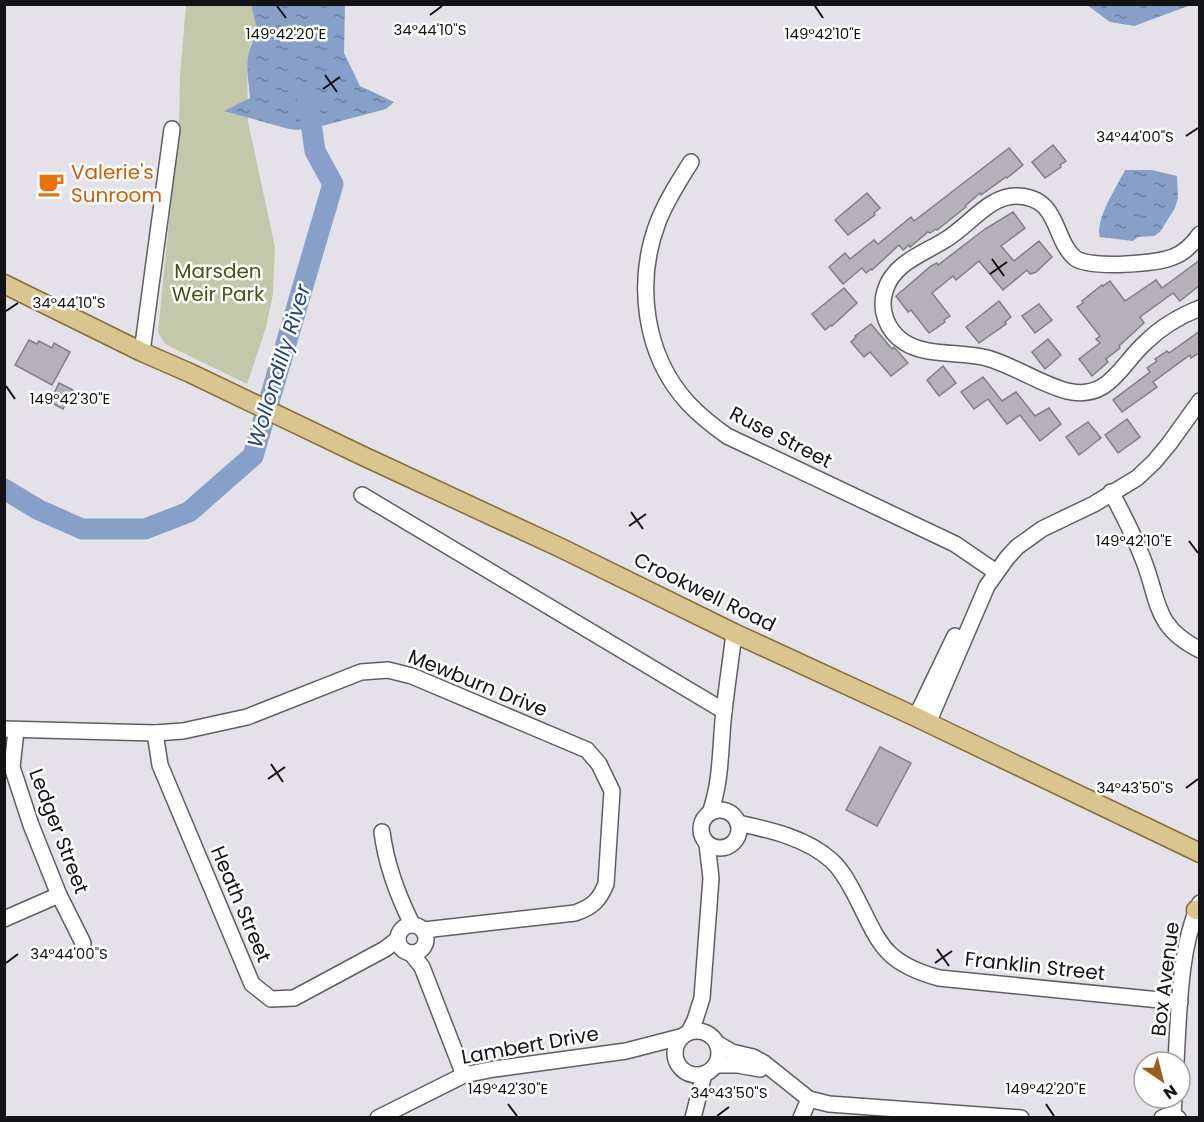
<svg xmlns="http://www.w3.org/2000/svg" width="1204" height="1122" font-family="Poppins,sans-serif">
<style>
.green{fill:#c2c8a9}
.water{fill:url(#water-ripples)}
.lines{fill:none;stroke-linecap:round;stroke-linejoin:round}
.river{stroke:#86a0c9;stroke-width:21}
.building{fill:#b4b2b8;stroke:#807e84;stroke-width:1.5}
.minor-casing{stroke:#605e63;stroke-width:18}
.major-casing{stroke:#836d34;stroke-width:21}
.minor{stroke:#fff;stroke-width:15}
.major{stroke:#d9c58f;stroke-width:18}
.ticks{fill:none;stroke:#131214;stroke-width:2}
.labels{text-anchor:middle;stroke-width:5;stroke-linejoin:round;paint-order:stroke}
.food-label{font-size:20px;fill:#c56008;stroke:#fff;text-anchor:start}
.park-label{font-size:20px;fill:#4a511a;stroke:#fff}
.street-label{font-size:20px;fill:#131214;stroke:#fff}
.water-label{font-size:21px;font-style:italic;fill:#234478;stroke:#fff}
.ticks-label{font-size:15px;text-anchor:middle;fill:#131214;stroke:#fff;stroke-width:5;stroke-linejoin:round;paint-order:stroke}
</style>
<defs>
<pattern id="water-ripples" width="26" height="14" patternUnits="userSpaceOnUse" patternTransform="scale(1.5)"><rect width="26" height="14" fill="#86a0c9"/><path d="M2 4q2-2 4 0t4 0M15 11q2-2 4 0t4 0" fill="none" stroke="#6c81a2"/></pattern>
</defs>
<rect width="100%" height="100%" fill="#e4e1e8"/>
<!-- green -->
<polygon class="green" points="186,5 251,5 258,33 250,45 247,62 248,122 275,247 273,294 266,327 247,384 165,344 158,332 179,122 180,77"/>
<!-- water -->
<g class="water">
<path d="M251 5H345L344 53 360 86 394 102 386 109 322 126 311 123 299 130 289 129 224 111 250 98C248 72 242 56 258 33Z"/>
<polygon points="1087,5 1191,5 1134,26 1110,22"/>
<path d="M1125 170H1152L1177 176 1178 198 1175 208 1160 232 1154 236 1138 237 1133 241 1100 237C1095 218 1117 187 1125 170Z"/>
</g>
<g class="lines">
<!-- river -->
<polyline class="river" points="4,489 39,510 82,529 145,529 189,512 253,456 333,184 315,151 307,95"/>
</g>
<!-- building -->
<g class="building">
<polygon points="1053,145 1066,161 1060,165 1061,167 1045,178 1032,162"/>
<polygon points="1009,148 1023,165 1007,178 1006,177 981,195 980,193 965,206 966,207 937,230 936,229 930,233 928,232 910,247 909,245 903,250 899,245 872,270 871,269 866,273 862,268 843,284 829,267 845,253 850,259 874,240 878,244 911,217 914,221"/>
<polygon points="867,193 880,208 874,213 875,215 848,235 835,220"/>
<polygon points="1013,212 1025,228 1001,246 1014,261 1039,241 1052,257 1036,272 1030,274 1027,270 1003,290 979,261 956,280 953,276 932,293 950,316 944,320 945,322 929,333 911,310 908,312 896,296 931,266 937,263 938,265 985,229"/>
<polygon points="1200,260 1200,285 1180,301 1173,293 1140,317 1144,323 1119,346 1120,348 1106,359 1108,362 1092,376 1079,359 1100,343 1096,339 1100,336 1077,307 1083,303 1082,301 1102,285 1103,286 1110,281 1125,301 1156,280 1162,288"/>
<polygon points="844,288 857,303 832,326 831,325 825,330 812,314"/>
<polygon points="999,301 1011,317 1005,322 1006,324 979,343 966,327"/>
<polygon points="1039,304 1052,320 1035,333 1022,316"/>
<polygon points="871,324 892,349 894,347 908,363 891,376 870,352 864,357 851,342 856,337 855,336"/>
<polygon points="1200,331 1200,352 1191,358 1190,355 1153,382 1157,387 1122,412 1113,400 1150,372 1147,368 1157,361 1155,359 1167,351 1169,353"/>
<polygon points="1048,339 1061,355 1045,369 1032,352"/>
<polygon points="29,340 37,344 39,341 52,348 54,343 70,352 52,385 15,365"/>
<polygon points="943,366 956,383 939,396 927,380"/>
<polygon points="983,377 1002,401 1016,392 1035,416 1049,408 1061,424 1040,441 1020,415 1007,424 988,399 974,409 961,392"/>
<polygon points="59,383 73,390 63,409 50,402"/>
<polygon points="1127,419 1140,437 1118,453 1105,435"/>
<polygon points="1088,422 1101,438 1079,455 1066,437"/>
<polygon points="880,747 911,763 877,826 846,810"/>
</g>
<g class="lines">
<!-- minor casing -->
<g class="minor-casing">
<g id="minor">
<path d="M691 162C679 181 666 201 658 222 635 282 644 355 688 403 700 416 713 426 727 436L955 544 996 572"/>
<path d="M1200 234C1193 244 1184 253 1173 257 1156 264 1089 269 1075 258 1053 240 1060 197 1017 196 989 195 968 227 945 240 923 254 893 263 885 291 879 310 887 331 904 342 926 357 962 351 987 358 1015 366 1040 384 1067 391 1109 401 1120 365 1146 342 1161 327 1180 316 1200 308"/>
<polyline points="142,352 172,129"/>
<path d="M1111 492C1123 514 1134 536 1143 559 1160 602 1153 626 1200 650"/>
<polyline points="362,495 724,711"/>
<polyline points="916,717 955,636"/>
<polyline points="928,723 987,586 1007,558 1017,547 1042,529 1094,504 1137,478 1154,462 1169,444 1200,401"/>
<path d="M4 729 155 733 183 731 247 717 361 672 388 670 412 676 587 750 599 764 612 791 606 884C599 901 592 907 575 913L424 930"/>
<polyline points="16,731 12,767 31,825 59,895 83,943"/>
<polyline points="155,733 160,765 252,984 271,999 294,998 385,949 398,939"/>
<circle cx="720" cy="829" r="19"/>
<path d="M710 813C722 780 720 745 724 711 727 685 731 659 734 633"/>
<path d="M738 823C770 830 807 838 832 861 841 869 847 880 853 891 879 940 880 962 939 978L1180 1002"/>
<path d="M382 832C386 863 398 896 412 924"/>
<polyline points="4,919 59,895"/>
<circle cx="412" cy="939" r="14"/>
<polyline points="411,953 422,967 464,1075"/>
<circle cx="697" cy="1053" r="22"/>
<polyline points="689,1032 695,1020 702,998 711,878 707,844"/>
<polyline points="718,1044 732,1052 753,1057 764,1063 809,1099 829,1104 1021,1118"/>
<path d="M1176 1062C1179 1013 1179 947 1200 903"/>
<polyline points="716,1065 738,1065 760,1069"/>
<polyline points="1173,1115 1174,1098"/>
<polyline points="378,1118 464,1075 494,1069 626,1051 680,1037"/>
<polyline points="693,1118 704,1074"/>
<polyline points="801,1118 809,1099"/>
<polyline points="1162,1118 1169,1115 1178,1118"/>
</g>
</g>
<!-- major casing -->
<g class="major-casing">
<g id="major">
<polyline points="4,284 142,352 190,373 363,456 561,548 734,633 916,717 1200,853"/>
<polyline points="1196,910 1200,909"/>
</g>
</g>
<!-- minor -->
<use href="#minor" class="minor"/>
<!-- major -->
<use href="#major" class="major"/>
</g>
<!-- ticks -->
<path class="ticks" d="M277 6 286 18M815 6 823 18M430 15 442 6M325 75 337 92M323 89 340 77M1186 136 1198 128M992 259 1004 276M990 274 1007 262M6 311 18 303M6 386 15 399M631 512 643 529M629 526 646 514M1189 541 1198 553M271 764 283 782M268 779 285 767M1186 788 1198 779M937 949 949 966M6 963 18 954M935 963 952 951M508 1104 517 1116M1046 1104 1054 1116M717 1116 729 1107"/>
<!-- icons -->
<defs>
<g id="cafe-bare" transform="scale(2.07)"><path d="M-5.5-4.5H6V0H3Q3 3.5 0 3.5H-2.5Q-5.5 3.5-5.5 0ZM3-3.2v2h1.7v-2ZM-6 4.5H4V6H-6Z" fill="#e8710a" stroke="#fff" stroke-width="2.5" paint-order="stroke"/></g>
</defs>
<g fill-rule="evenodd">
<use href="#cafe-bare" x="51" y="184"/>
</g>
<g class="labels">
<!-- food labels -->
<g class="food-label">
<text x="71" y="179">Valerie's<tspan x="71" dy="23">Sunroom</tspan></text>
</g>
<!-- park labels -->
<g class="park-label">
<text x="218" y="278">Marsden<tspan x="218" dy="23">Weir Park</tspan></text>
</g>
<!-- street labels -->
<g class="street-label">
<text transform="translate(781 437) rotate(27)" y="7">Ruse Street</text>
<text transform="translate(705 592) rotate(26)" y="7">Crookwell Road</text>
<text transform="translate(478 683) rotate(22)" y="7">Mewburn Drive</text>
<text transform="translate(59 831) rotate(69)" y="7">Ledger Street</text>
<text transform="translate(241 904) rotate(67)" y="7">Heath Street</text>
<text transform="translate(1035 966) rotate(6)" y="7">Franklin Street</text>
<text transform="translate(1165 979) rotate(-83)" y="7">Box Avenue</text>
<text transform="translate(530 1045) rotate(-10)" y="7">Lambert Drive</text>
</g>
<!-- water labels -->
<g class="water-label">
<text transform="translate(279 366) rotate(-73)" y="7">Wollondilly River</text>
</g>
</g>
<g class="ticks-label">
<text x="430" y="35">34°44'10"S</text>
<text x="286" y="39">149°42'20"E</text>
<text x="823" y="39">149°42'10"E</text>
<text x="1135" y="142">34°44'00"S</text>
<text x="69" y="308">34°44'10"S</text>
<text x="70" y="404">149°42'30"E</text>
<text x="1134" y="546">149°42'10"E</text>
<text x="1135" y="793">34°43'50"S</text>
<text x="69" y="959">34°44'00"S</text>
<text x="508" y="1094">149°42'30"E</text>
<text x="1046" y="1094">149°42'20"E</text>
<text x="729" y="1098">34°43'50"S</text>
</g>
<!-- border -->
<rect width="1204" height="1122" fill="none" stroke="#131214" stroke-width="12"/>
<!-- north arrow -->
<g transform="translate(1162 1080) rotate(145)"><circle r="28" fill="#ffffff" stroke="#a1a0a1" stroke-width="1.5"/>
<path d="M0-4.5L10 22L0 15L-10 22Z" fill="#9b5e21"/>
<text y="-9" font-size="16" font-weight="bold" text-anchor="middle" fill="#131214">N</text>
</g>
</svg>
